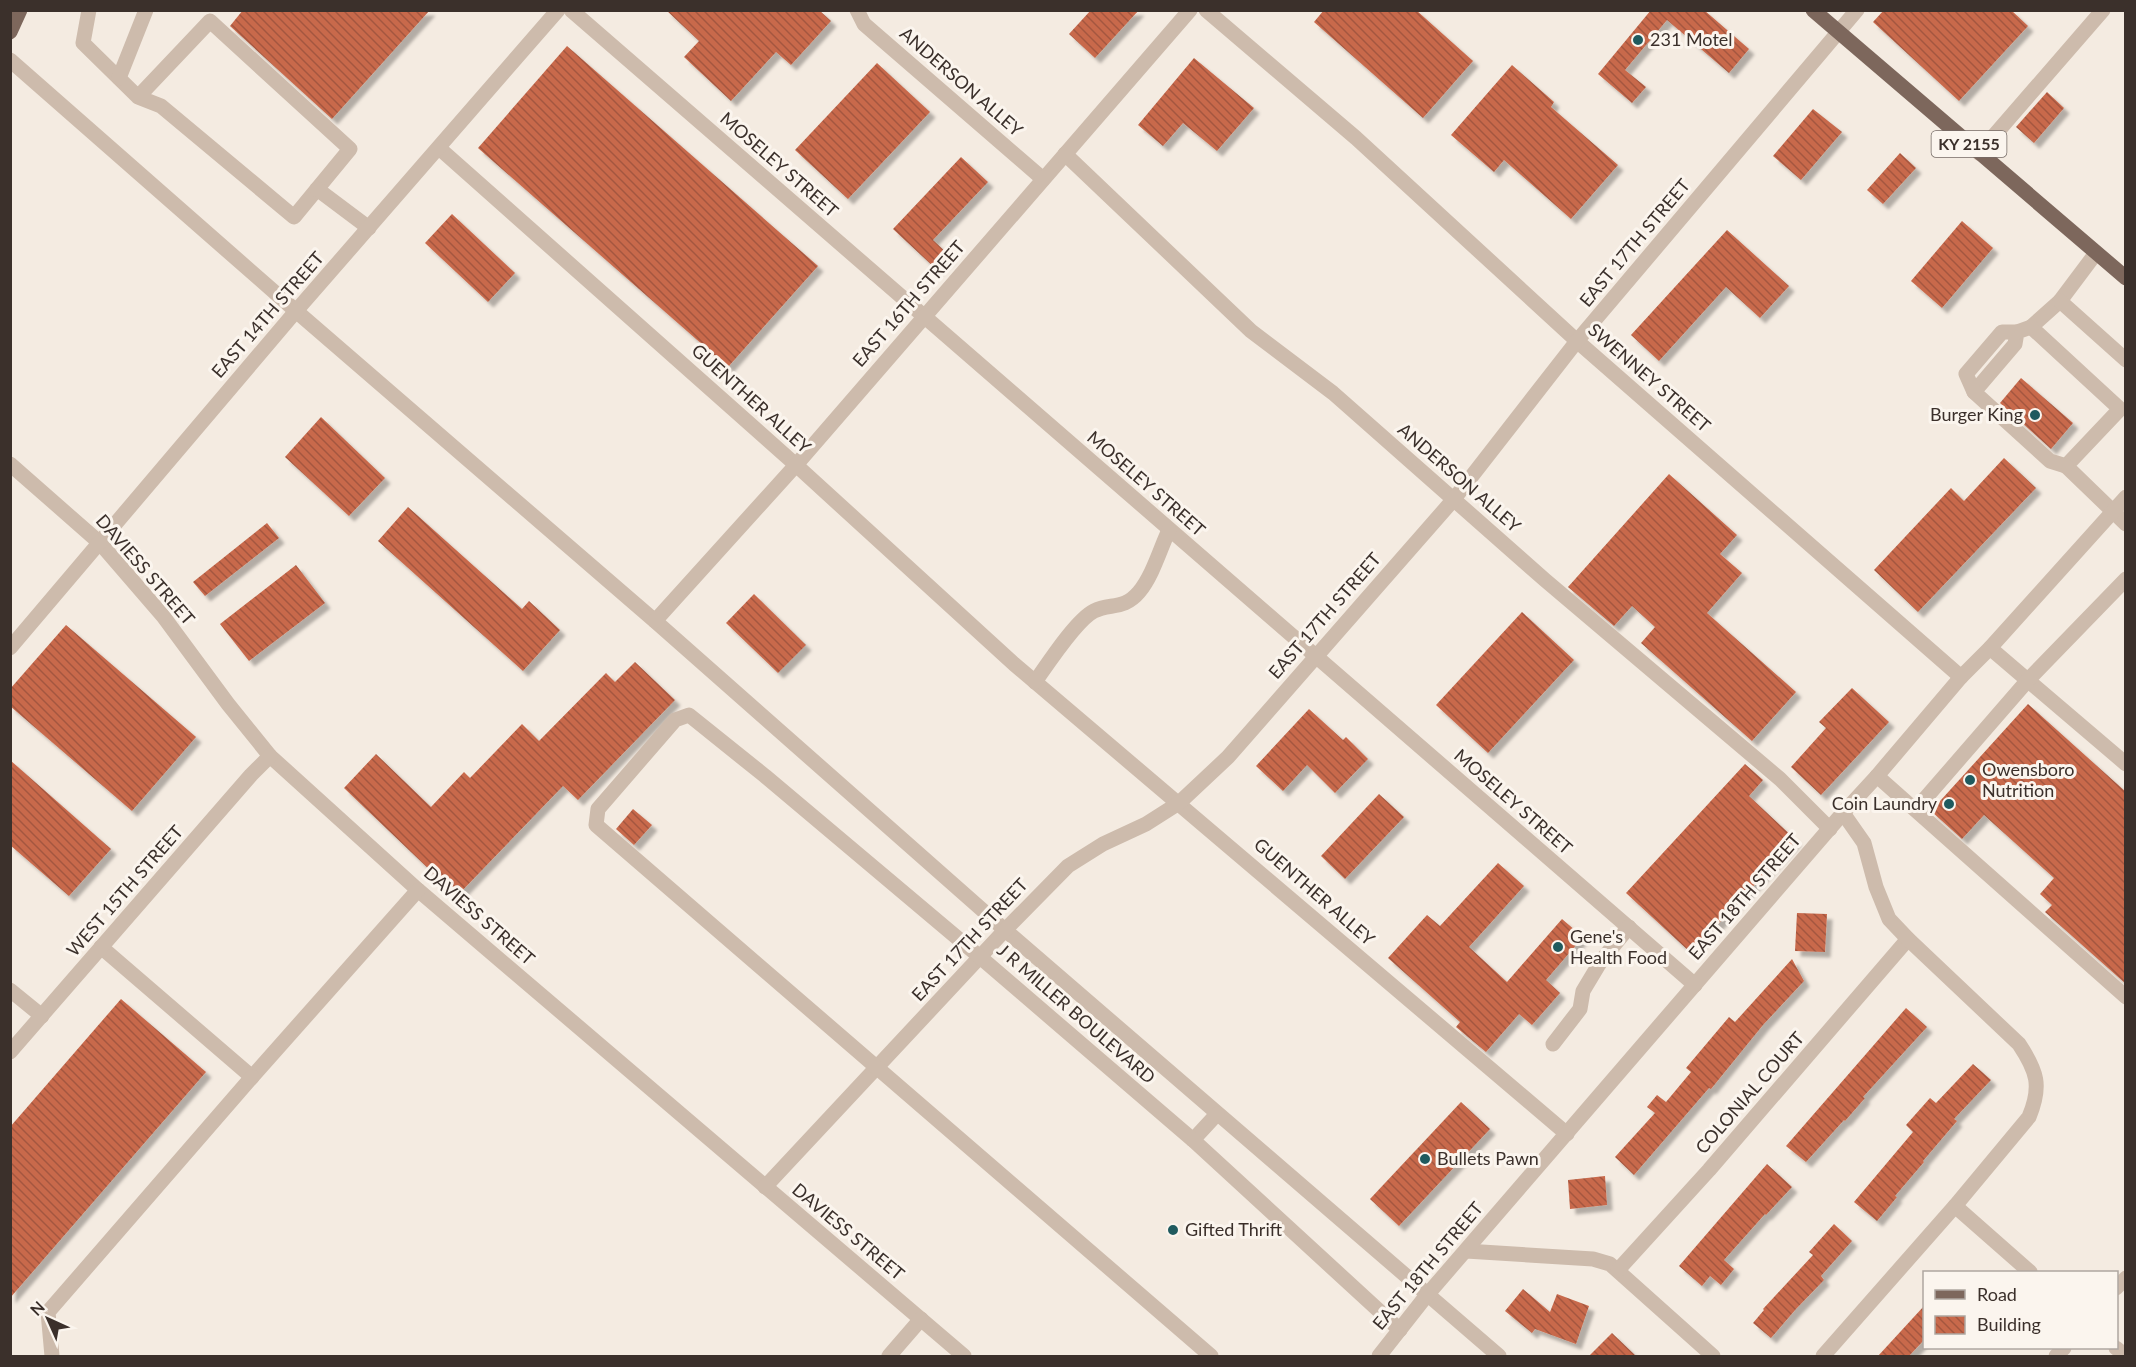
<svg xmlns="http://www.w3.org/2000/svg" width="2136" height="1367" font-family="Lato,sans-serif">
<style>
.building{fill:url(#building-back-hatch);filter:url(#shadow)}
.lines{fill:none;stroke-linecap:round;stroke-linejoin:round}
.minor{stroke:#cdbbac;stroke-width:15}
.major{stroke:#7d675c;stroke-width:15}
.poi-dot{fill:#1f5a5e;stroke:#fbf5ee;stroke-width:2}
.labels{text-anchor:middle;stroke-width:6;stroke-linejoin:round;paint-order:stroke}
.shield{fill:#fbf5ee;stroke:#756b66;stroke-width:1.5}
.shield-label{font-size:16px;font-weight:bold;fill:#3b302b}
.poi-label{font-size:18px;fill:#3b302b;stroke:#fbf5ee;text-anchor:start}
.street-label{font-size:18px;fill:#3b302b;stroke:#fbf5ee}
</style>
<defs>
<pattern id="building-back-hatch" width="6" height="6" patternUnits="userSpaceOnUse" patternTransform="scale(1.5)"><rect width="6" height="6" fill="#c8694b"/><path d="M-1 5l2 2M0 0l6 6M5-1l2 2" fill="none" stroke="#a4573f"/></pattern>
<filter id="shadow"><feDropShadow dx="5.5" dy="5.5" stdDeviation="1.5" flood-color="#0004"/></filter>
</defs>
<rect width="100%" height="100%" fill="#f4ebe1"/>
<!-- building -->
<g class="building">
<polygon points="243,10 430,10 332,119 230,26"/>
<polygon points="666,10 819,10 831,21 791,65 776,52 731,101 684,57 699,41"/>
<polygon points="1091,10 1139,10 1095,58 1069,34"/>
<polygon points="1324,10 1416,10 1473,61 1423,118 1314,22"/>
<polygon points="1651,10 1704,10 1749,49 1729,73 1667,20 1625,70 1646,87 1632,103 1598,74"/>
<polygon points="1884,10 2011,10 2028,26 1959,101 1873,22"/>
<polygon points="567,46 818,266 728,367 478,148"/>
<polygon points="1194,58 1254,108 1217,151 1183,123 1163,146 1138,125"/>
<polygon points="877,63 930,112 848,199 795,150"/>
<polygon points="1512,65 1554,102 1551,107 1618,165 1571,219 1504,160 1494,172 1451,135"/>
<polygon points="2047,92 2064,108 2034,143 2016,127"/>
<polygon points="1813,109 1842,132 1801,180 1773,156"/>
<polygon points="1900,153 1916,168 1883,204 1867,190"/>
<polygon points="961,157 988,182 933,240 950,256 937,270 893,229"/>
<polygon points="452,214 515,273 488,302 425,243"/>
<polygon points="1962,221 1993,248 1942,308 1911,281"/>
<polygon points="1727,230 1789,286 1760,318 1726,287 1659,361 1631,335"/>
<polygon points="2021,378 2073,423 2051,449 2000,403"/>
<polygon points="321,417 385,478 349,516 285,457"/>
<polygon points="2004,458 2036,488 1918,612 1874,570 1951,488 1964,501"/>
<polygon points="1669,474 1737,535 1720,554 1742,573 1707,613 1796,692 1752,741 1641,643 1655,627 1632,606 1614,626 1568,587"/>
<polygon points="408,507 522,609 529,601 560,630 523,671 378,541"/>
<polygon points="267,523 279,538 205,596 193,582"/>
<polygon points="296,565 325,603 249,661 220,624"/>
<polygon points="754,594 806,645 778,673 726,623"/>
<polygon points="1522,612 1574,660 1488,753 1436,705"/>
<polygon points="66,625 196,737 132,811 10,706 10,689"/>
<polygon points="635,662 675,700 578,800 563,786 457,896 344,788 376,754 431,807 464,772 470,778 522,724 539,741 606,673 615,682"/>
<polygon points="1852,688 1889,722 1821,795 1791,767 1826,728 1819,722"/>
<polygon points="2028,704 2126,792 2126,984 2045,912 2052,905 2040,894 2054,878 1984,815 1962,839 1931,811"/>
<polygon points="1309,709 1343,740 1346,737 1368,759 1335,793 1307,765 1283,791 1256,766"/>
<polygon points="10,760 111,849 69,896 10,845"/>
<polygon points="1745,764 1763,780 1749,796 1796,840 1691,953 1626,893"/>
<polygon points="1379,794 1404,817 1345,879 1321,856"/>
<polygon points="633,809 652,825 634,845 616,829"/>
<polygon points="1498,863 1524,886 1469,947 1507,982 1562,919 1583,937 1546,980 1560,993 1532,1025 1519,1014 1486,1052 1456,1027 1460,1022 1388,958 1427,915 1440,926"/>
<polygon points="1797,913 1827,914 1825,952 1795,951"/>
<polygon points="1792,959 1804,981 1763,1025 1711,1089 1709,1088 1634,1175 1615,1157 1655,1113 1647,1107 1657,1095 1666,1102 1691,1072 1686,1068 1729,1017 1735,1022"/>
<polygon points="121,999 206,1072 10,1298 10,1127"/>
<polygon points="1906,1008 1927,1027 1863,1097 1865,1098 1845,1121 1844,1120 1806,1162 1786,1146"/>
<polygon points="1973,1064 1991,1080 1954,1119 1957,1121 1923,1161 1924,1162 1895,1196 1897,1197 1877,1221 1854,1202 1913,1132 1906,1125 1930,1098 1936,1103"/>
<polygon points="1461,1102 1490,1129 1399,1226 1370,1199"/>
<polygon points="1767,1164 1792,1187 1766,1215 1765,1214 1724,1260 1734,1269 1721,1285 1710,1276 1702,1286 1679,1266"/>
<polygon points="1605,1176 1607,1205 1570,1209 1568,1180"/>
<polygon points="1834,1224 1852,1241 1821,1276 1824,1280 1796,1309 1771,1338 1753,1323 1764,1310 1763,1309 1813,1255 1809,1252"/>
<polygon points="1523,1289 1550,1312 1557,1294 1589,1306 1576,1344 1535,1329 1532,1333 1505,1311"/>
<polygon points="1924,1306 1924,1340 1909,1356 1878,1356"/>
<polygon points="1612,1333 1636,1356 1589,1356"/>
</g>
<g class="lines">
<!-- minor -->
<g class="minor">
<polyline points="89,10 83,43 138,97 161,106 294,217 350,149 210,21 138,97"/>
<polyline points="571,10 1695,985"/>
<polyline points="857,10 864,24 1043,179"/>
<polyline points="1206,10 1356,138 1577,341 1961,677"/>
<polyline points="10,60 296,311 655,621 1005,930 1499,1356"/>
<polyline points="119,78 146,10"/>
<polyline points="439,148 796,465 1014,664 1567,1134"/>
<polyline points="1979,153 2103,10"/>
<polyline points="1065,154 1251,331 1333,393 1545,580 1780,779 1830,829"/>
<polyline points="317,189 369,228"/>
<polyline points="2096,253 2060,301 2031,327 2120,409 2066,466 2126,524"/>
<polyline points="2060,301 2126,360"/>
<polyline points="2031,327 2017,332 2015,344 1974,392 2050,461 2066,466"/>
<polyline points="1974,392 1966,374 2002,332 2017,332"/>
<polyline points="10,464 100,543 163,616 228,704 270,756 418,890 964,1356"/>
<polyline points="655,621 796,465 1190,10"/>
<polyline points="10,648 296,311 558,10"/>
<polyline points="1990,648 2126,764"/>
<path d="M1035 682C1047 665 1076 620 1094 611 1110 603 1124 610 1139 592 1153 575 1160 549 1169 530"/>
<polyline points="1877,776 2126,997"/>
<polyline points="1916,809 2028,680 2126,579"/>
<polyline points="101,947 252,1077 418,890"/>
<polyline points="10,990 42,1016"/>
<polyline points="1553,1044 1580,1009 1583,991 1601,961 1629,927"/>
<polyline points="10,1052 251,775 270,756"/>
<polyline points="1193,1140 1217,1114"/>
<polyline points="765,1187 1005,930 1068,866 1103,844 1146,824 1179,803 1228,757 1454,499 1577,341 1857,10"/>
<polyline points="1955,1206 2030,1272"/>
<polyline points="1466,1251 1593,1259 1610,1264 1713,1356"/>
<polyline points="1618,1270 1709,1170 1908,939"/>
<polyline points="2116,1288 2126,1278"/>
<polyline points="2116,1348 2126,1356"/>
<polyline points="52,1356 48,1312 252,1077"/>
<polyline points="889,1356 921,1319"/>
<polyline points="1211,1356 596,825 598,809 675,720 689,715 765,776 980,957 1193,1140 1400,1330"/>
<polyline points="1379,1356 1427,1295 1843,813 1877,776 1961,677 1990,648 2126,497"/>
<path d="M1823 1356 1955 1206 2029 1117C2042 1086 2037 1071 2019 1044L1908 939 1889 919 1876 887 1864 843 1843 813"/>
<polyline points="2056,1356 2064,1348"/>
</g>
<!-- major -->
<g class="major">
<polyline points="1813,10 2126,278"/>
<polyline points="10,32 20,10"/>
</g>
</g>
<!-- markers -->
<g class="poi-dot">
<circle cx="1638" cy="40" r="6"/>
<circle cx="2035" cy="415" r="6"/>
<circle cx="1970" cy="780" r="6"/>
<circle cx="1949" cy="804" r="6"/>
<circle cx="1558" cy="947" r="6"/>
<circle cx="1425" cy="1159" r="6"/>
<circle cx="1173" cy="1230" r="6"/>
</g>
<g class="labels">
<!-- shield labels -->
<rect class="shield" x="1931.5" y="131" width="75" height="26" rx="4.5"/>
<g class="shield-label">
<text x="1969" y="150">KY 2155</text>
</g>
<!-- poi labels -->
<g class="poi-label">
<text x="1650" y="46">231 Motel</text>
<text x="2023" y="421" text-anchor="end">Burger King</text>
<text x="1982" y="776">Owensboro<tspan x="1982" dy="21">Nutrition</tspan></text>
<text x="1937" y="810" text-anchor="end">Coin Laundry</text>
<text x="1570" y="943">Gene's<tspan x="1570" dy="21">Health Food</tspan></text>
<text x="1437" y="1165">Bullets Pawn</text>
<text x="1185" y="1236">Gifted Thrift</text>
</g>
<!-- street labels -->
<g class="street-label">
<text transform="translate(961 82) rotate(41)" y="6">ANDERSON ALLEY</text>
<text transform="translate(779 165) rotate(41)" y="6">MOSELEY STREET</text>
<text transform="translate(1635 243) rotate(-50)" y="6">EAST 17TH STREET</text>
<text transform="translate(909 304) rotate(-49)" y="6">EAST 16TH STREET</text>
<text transform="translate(268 315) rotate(-49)" y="6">EAST 14TH STREET</text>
<text transform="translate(1649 378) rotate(41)" y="6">SWENNEY STREET</text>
<text transform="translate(751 399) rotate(42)" y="6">GUENTHER ALLEY</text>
<text transform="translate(1459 478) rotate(41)" y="6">ANDERSON ALLEY</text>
<text transform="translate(1146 484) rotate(41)" y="6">MOSELEY STREET</text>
<text transform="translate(145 570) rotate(49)" y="6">DAVIESS STREET</text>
<text transform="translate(1325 616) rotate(-49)" y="6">EAST 17TH STREET</text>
<text transform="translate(1513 802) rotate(41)" y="6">MOSELEY STREET</text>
<text transform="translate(125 891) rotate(-49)" y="6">WEST 15TH STREET</text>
<text transform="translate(1314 892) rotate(41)" y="6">GUENTHER ALLEY</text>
<text transform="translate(1745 897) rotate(-49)" y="6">EAST 18TH STREET</text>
<text transform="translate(479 916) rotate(41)" y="6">DAVIESS STREET</text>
<text transform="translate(970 940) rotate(-47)" y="6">EAST 17TH STREET</text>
<text transform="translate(1076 1014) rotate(41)" y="6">J R MILLER BOULEVARD</text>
<text transform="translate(1750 1093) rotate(-49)" y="6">COLONIAL COURT</text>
<text transform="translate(848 1232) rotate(40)" y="6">DAVIESS STREET</text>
<text transform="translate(1428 1266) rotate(-50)" y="6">EAST 18TH STREET</text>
</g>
</g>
<!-- border -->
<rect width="2136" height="1367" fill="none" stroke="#3b302b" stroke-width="24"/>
<!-- legend -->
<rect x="1923" y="1271" width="195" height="78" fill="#fbf5ee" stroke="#aea6a0" stroke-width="1.5"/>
<rect x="1935" y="1290" width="30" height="9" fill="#7d675c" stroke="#aea6a0" stroke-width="1.5"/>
<text x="1977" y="1301" font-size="18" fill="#3b302b">Road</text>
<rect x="1935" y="1316" width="30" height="18" fill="url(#building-back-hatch)" stroke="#aea6a0" stroke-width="1.5"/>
<text x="1977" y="1331" font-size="18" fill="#3b302b">Building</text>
<!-- north arrow -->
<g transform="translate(48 1319) rotate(315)" stroke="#fbf5ee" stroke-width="4.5" paint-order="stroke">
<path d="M0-4.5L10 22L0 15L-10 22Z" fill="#3b302b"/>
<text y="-9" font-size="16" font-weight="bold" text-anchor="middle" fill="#3b302b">N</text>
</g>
</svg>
